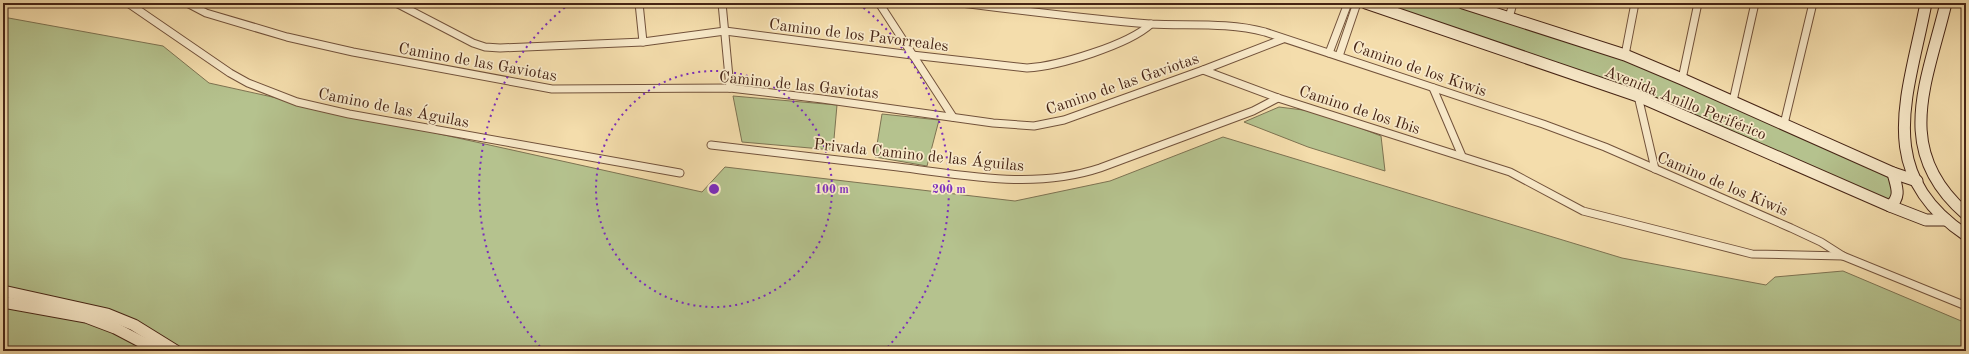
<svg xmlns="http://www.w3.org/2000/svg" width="1969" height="354" font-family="'Old Standard TT',serif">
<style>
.green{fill:#b5c28e;stroke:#7e7352}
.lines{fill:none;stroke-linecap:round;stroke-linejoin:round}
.street-casing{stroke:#72523b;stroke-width:9}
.secondary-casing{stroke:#462415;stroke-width:13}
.street{stroke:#f8e9c9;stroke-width:7}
.secondary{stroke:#f8e9c9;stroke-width:11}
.ring{fill:none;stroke:#7b2cbf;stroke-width:2;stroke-dasharray:2 4}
.labels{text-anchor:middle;stroke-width:3.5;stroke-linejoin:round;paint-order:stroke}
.street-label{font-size:16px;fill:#462415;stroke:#f8e9c9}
.centre{fill:#7b2cbf;stroke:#f8e9c9;stroke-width:2}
.ring-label{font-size:12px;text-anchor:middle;font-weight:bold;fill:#7b2cbf;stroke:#f8e9c9;stroke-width:3.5;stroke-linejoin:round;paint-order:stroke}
</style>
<rect width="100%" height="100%" fill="#f4ddac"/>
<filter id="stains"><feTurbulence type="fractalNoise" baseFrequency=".005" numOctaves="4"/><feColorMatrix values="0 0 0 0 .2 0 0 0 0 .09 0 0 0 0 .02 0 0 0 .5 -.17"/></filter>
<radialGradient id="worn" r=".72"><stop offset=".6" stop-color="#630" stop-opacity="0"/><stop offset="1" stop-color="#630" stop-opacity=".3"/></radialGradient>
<!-- green -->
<g class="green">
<polygon points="1378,3 1452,3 1618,58 1645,68 1888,176 1894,186 1892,201 1651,97"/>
<polygon points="3,17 163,46 209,83 702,192 725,167 1015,201 1110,181 1223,137 1622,258 1766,285 1775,277 1843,271 1966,323 1966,351 3,351"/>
<polygon points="733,96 837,105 833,150 742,142"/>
<polygon points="1279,107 1319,112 1381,136 1385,171 1308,147 1244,122"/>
<polygon points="882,114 939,120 927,166 875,157"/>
</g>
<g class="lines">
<!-- street casing -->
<g class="street-casing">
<g id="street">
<polyline points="128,3 230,73 248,83 297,102 349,114 680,173"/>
<polyline points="187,3 206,13 287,37 353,52 552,89 730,88 822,99 993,123 1034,126 1064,120 1203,70 1283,39"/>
<path d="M396 3 473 43 485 47 500 48 643 42 725 31 912 55 1027 68C1059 66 1128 45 1151 24"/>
<polyline points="639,3 643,42"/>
<polyline points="722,3 730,88"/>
<polyline points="879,3 953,117"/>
<path d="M962 3C1025 11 1087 19 1150 24 1188 26 1228 22 1265 32L1543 124 1605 147 1791 228 1821 242 1843 256 1966 306"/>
<polyline points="1509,18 1513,3"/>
<polyline points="1329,53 1348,3"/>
<polyline points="1625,55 1635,3"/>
<polyline points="1339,56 1357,3"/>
<polyline points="1203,70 1278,98 1510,172 1583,211 1752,254 1843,256"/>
<polyline points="1682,79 1698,3"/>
<polyline points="1433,88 1462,156"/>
<polyline points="1638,96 1655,169"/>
<polyline points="1733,101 1755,3"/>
<polyline points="1784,124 1813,3"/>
<path d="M711 145C773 152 835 159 898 167 964 175 1034 190 1100 168L1253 111 1278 98"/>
</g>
</g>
<!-- secondary casing -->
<g class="secondary-casing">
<g id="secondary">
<polyline points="1366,3 1638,96 1890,206 1926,220 1946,220"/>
<polyline points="1463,3 1625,55 1682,79 1893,173 1917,181"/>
<path d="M1926 3C1909 94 1872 172 1966 235"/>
<path d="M1946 3C1927 83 1892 150 1966 214"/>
<path d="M1890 206C1902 196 1896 186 1893 173"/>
<polyline points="3,291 107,314 134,325 176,351"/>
<polyline points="3,302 86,317 115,328 159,351"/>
</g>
</g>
<!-- street -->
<use href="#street" class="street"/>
<!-- secondary -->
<use href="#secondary" class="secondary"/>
</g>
<!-- distance rings -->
<g class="ring">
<circle cx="714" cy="189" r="118"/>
<path d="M544 351A235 235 0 0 1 569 4M859 4A235 235 0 0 1 884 351"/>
</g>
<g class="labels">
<!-- street labels -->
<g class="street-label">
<text transform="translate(859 34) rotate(7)" y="6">Camino de los Pavorreales</text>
<text transform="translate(478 61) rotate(10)" y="6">Camino de las Gaviotas</text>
<text transform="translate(1420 68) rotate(19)" y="6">Camino de los Kiwis</text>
<text transform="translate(1122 83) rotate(-19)" y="6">Camino de las Gaviotas</text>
<text transform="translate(799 84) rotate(6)" y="6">Camino de las Gaviotas</text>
<text transform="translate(1686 102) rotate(22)" y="6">Avenida Anillo Periférico</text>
<text transform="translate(394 107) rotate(11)" y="6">Camino de las Águilas</text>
<text transform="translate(1360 109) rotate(18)" y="6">Camino de los Ibis</text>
<text transform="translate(919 154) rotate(6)" y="6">Privada Camino de las Águilas</text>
<text transform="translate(1723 183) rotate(23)" y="6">Camino de los Kiwis</text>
</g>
</g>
<circle cx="714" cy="189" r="6" class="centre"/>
<g class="ring-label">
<text x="832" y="193">100 m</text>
<text x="949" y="193">200 m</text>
</g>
<!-- margin -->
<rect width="1969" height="354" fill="none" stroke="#f4ddac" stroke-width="16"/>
<rect x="4" y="4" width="1961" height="346" fill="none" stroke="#462415" stroke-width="2"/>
<rect x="8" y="8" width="1953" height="338" fill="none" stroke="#462415"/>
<rect width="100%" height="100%" filter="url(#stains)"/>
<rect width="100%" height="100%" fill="url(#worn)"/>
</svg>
